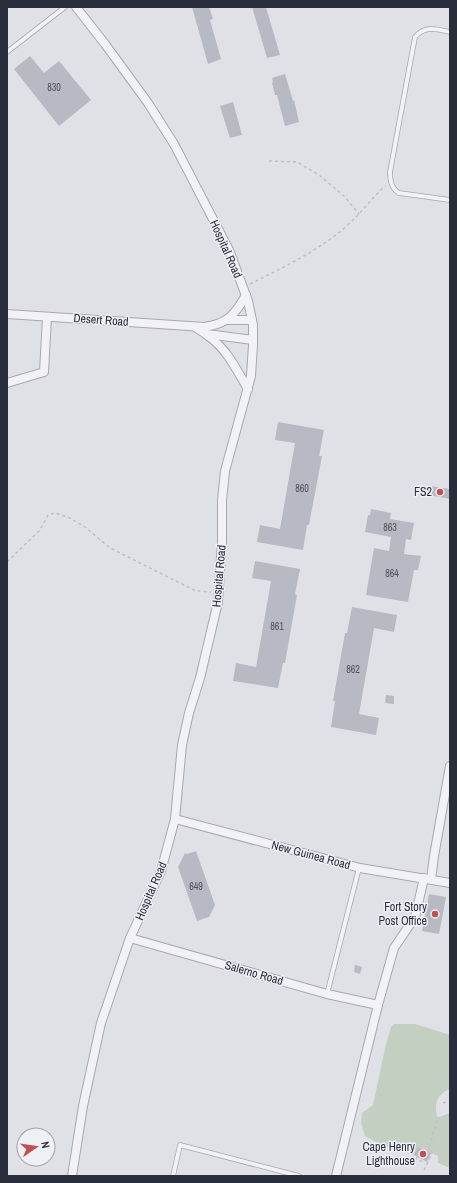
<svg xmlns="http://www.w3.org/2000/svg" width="457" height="1183" font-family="'Archivo Narrow',sans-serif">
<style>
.green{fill:#c3d0c1}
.building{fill:#b7bac3}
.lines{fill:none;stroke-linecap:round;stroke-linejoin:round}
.service-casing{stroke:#a5a8b0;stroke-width:5.5}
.minor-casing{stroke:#a5a8b0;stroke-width:10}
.path{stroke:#bebfc6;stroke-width:1.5;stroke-dasharray:3 3;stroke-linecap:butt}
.service{stroke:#f2f2f6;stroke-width:4}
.minor{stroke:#f2f2f6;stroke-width:8}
.poi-dot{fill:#bf5153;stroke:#eef0f5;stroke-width:1.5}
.labels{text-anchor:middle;stroke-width:3;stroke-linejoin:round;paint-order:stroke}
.number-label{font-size:10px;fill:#4d515e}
.street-label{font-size:12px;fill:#2a2e3c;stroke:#eef0f5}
.poi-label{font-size:12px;fill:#2a2e3c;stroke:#eef0f5;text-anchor:end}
</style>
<rect width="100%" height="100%" fill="#dfe1e7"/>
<!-- green -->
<path class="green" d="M394 1024H415L450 1035V1089C437 1094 434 1104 437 1116L439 1117 450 1113V1168L438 1163V1156L419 1147 414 1155 407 1153 399 1149 383 1146 365 1136 361 1123 362 1113 373 1105 386 1044 391 1027Z"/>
<!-- building -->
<g class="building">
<polygon points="192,7 209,7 213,19 210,20 221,59 208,64"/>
<polygon points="252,7 266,7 280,55 267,58"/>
<polygon points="30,56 44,73 59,61 91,100 59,126 14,69"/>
<polygon points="285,74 293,101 294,100 299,122 285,126 277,95 275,95 272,83 273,82 272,78"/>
<polygon points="233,102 242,135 230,138 220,106"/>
<polygon points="278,422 324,430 319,456 322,456 309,525 307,525 303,550 257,542 260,525 280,529 295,443 275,440"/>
<polygon points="431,486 450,489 450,499 429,495"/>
<polygon points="371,509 391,513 390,519 414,523 411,540 406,539 404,554 421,556 418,570 414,570 408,602 366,595 374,548 389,551 391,537 365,532 368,515 370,515"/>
<polygon points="255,561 300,569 295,594 297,595 285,663 283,663 278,688 233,681 236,663 256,667 271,581 252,578"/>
<polygon points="352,607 397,615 394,632 374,628 359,714 379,718 376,735 331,727 335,701 333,701 345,633 347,633"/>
<polygon points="386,695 394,696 394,704 385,703"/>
<polygon points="196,851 215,905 209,917 197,921 178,867 185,853 187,854"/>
<polygon points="429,894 446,897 439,934 422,931"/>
<polygon points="355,965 362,967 360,974 354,972"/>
<polygon points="418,1147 431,1153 427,1162 414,1155"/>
</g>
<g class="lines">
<!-- service casing -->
<g class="service-casing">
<g id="service">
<path d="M450 32C437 29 425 25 415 37L390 172C390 180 391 188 399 193L450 200"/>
<polyline points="7,52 65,7"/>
<polyline points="327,994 359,868"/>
<polyline points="173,1176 180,1145 299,1176"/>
</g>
</g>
<!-- minor casing -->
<g class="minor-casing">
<g id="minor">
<path d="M7 314 204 327C227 324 235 315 246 295"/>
<polyline points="227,320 252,320"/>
<path d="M195 327C200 330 206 334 211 338 228 351 237 371 248 389"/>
<polyline points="207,334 253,340"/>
<polyline points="7,383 44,372 47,317"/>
<polyline points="175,819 360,868 450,883"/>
<polyline points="431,879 434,856 450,766"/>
<polyline points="130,938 327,994 378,1005"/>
<polyline points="72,1176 83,1106 101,1023 130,938 161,871 175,819 182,745 189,713 200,678 218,602 222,542 222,500 225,471 251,376 253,345 253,325 248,301 229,250 174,144 148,103 105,44 76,7"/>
<polyline points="336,1176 378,1005 394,948 415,917 424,878"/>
</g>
</g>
<!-- path -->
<g class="path">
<polyline points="269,161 297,162 319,175 344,196 359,214"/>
<path d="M250 284C282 268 314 253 342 230 358 217 370 200 385 186"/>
<polyline points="7,562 40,530 48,515 55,513 68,517 85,527 110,548 196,591 211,592"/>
<polyline points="443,1103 447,1102"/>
<polyline points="428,1152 438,1117"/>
<polyline points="417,1157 416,1159 423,1162"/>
<polyline points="424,1170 432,1153 429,1149"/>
</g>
<!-- service -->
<use href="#service" class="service"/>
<!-- minor -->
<use href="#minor" class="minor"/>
</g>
<!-- markers -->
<g class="poi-dot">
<circle cx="440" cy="492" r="4"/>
<circle cx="435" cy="914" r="4"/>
<circle cx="423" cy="1154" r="4"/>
</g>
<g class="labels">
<!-- number labels -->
<g class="number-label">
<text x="54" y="91">830</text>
<text x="302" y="492">860</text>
<text x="390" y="531">863</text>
<text x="392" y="577">864</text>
<text x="277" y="630">861</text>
<text x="353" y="673">862</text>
<text x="196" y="890">649</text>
</g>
<!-- street labels -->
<g class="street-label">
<text transform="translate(226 249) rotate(66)" y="4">Hospital Road</text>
<text transform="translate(101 320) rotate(4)" y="4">Desert Road</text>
<text transform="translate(219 576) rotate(-85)" y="4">Hospital Road</text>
<text transform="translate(311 855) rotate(15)" y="4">New Guinea Road</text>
<text transform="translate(151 891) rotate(-67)" y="4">Hospital Road</text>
<text transform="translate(254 973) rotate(16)" y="4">Salerno Road</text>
</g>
<!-- poi labels -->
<g class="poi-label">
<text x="432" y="496">FS2</text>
<text x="427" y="911">Fort Story<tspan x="427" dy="14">Post Office</tspan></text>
<text x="415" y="1151">Cape Henry<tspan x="415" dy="14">Lighthouse</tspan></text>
</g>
</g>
<!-- border -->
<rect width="457" height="1183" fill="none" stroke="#2a2e3c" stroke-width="16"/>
<!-- north arrow -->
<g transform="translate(36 1147) rotate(77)"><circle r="19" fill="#eef0f5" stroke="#a0a2ab"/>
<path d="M0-3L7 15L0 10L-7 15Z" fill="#bf5153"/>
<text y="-6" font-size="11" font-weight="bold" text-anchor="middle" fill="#2a2e3c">N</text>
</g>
</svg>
